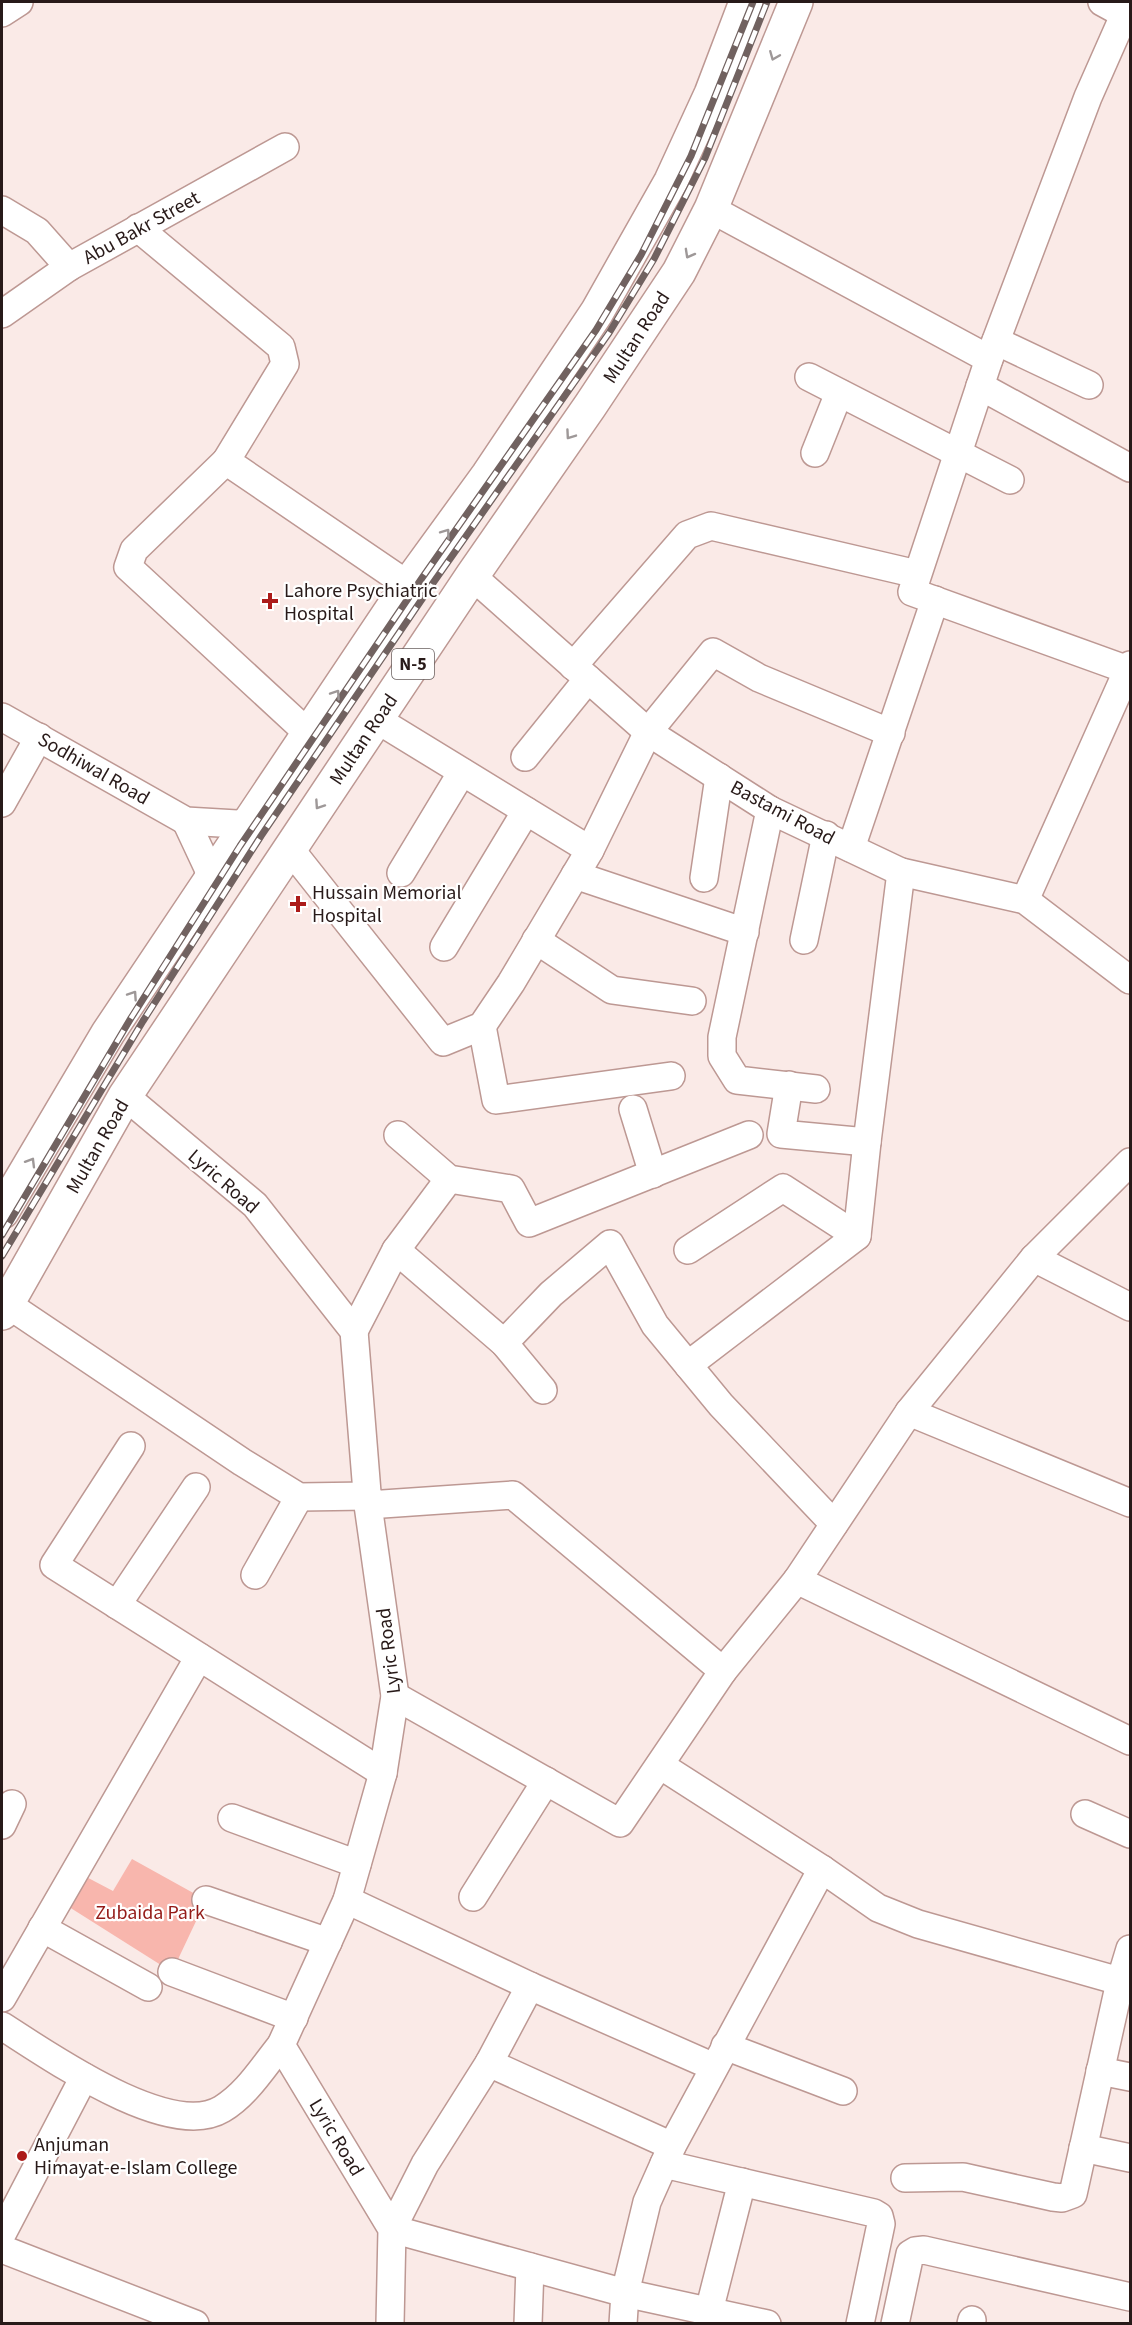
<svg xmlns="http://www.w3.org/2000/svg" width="1132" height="2325" font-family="'Source Sans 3',sans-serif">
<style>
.green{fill:#f8b6ad}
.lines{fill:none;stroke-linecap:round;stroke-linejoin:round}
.minor-casing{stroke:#bd9893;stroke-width:30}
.major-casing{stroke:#bd9893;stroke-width:36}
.minor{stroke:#fff;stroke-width:27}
.major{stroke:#fff;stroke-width:33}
.rail-casing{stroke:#716260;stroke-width:7}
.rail{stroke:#fff;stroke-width:4.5;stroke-dasharray:14;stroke-linecap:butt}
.oneway{stroke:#9e9898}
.poi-dot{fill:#ac1b1a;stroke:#fff;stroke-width:2}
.labels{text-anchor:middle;stroke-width:4.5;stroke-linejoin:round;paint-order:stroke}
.shield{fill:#fff;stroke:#685f5e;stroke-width:1.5}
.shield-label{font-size:18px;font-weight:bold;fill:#281a19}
.street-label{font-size:20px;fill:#281a19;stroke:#fff}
.poi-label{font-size:20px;fill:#281a19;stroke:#fff;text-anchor:start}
.park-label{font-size:20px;fill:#941b18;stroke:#fff}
</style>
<rect width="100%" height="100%" fill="#faeae7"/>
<!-- green -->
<polygon class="green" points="132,1859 206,1900 172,1972 58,1900 75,1871 113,1891"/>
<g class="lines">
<!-- minor casing -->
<g class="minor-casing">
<g id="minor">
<polyline points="1102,2 1124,14"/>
<polyline points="2,13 19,2"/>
<polyline points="711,209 989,359"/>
<polyline points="2,210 37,231 69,267"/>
<polyline points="138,228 281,347 285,364 226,461 408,585"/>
<polyline points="2,314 69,267 285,147"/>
<polyline points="996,341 1089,385"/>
<polyline points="809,377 1010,480"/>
<polyline points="980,386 1130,468"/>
<polyline points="815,453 839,393"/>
<polyline points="226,461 134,550 128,567 309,734"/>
<polyline points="472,576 648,732 770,810 901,872 1025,900 1130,980"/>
<polyline points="573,666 687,535 711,526 917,574"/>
<polyline points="1128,670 912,592 989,359 1088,97 1130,2"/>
<polyline points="2,717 186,821 237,824 249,822"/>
<polyline points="376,719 590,850"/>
<polyline points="525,757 588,679"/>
<polyline points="2,803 39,737"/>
<polyline points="770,810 722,1037 722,1056 737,1080 816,1089"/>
<polyline points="186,821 208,868 210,881"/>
<polyline points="851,848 935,600"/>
<polyline points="290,849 443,1042 482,1026 511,983 590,850 648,732 713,652 759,678 891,733"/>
<polyline points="401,873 462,772"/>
<polyline points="575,875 745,932"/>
<polyline points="704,878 719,777"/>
<polyline points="1025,900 1130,665"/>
<polyline points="536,940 612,990 692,1001"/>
<polyline points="804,940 826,835"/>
<polyline points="444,947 526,811"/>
<polyline points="482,1026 496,1100 671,1076"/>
<polyline points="789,1085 781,1134 867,1142"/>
<polyline points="125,1096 255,1205 354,1331 368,1505 395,1696 383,1773 347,1900 281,2045 392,2229 390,2324"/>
<polyline points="633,1109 653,1174"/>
<polyline points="398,1135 449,1179 511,1189 529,1223 749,1135"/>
<polyline points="396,1250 504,1343 543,1390"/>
<polyline points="688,1250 783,1188 857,1236"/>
<polyline points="1034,1258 1130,1307"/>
<polyline points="7,1304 242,1462 299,1497 368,1496"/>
<polyline points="354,1331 396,1250 449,1179"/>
<polyline points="504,1343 551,1294 610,1244 655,1325 721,1405 834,1524"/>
<polyline points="688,1365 857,1236 867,1142 901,872"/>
<polyline points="909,1412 1130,1503"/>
<polyline points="131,1446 54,1565 383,1773"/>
<polyline points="368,1505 513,1495 723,1671"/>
<polyline points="255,1575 299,1497"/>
<polyline points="797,1580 1130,1741"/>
<polyline points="117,1605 196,1487"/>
<polyline points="395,1696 620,1823 723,1671 797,1580 909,1412 1034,1258 1130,1162"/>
<polyline points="660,1765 822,1869 878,1908 918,1924 1130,1984"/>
<polyline points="1085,1814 1130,1834"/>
<polyline points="232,1818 357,1864"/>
<polyline points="2,1825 12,1804"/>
<polyline points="473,1897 546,1781"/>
<polyline points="206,1900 328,1942"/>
<polyline points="347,1900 530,1986 714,2067"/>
<polyline points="42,1928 148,1987"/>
<polyline points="172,1972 294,2018"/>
<polyline points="530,1986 489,2063 425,2164 392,2229 625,2293 767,2324"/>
<polyline points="2,1998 199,1657"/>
<path d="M2 2026C48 2055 169 2141 222 2109 247 2094 263 2067 281 2045"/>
<polyline points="725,2046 843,2091"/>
<polyline points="489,2063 672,2146"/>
<polyline points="1100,2071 1130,2077"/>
<polyline points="1083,2148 1130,2158"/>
<polyline points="664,2164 874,2213 879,2216 881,2224 860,2324"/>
<polyline points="905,2178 963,2177 1053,2197 1062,2198 1073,2194 1120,1982 1130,1949"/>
<polyline points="2,2234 84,2077"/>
<polyline points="2,2249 195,2324"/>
<polyline points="709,2311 742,2182"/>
<polyline points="528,2324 530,2267"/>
<polyline points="623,2324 625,2293 647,2202 672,2146 822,1869"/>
<polyline points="895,2324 910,2254 915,2251 924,2250 1130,2297"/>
<polyline points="971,2324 972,2320"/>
</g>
</g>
<!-- major casing -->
<g class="major-casing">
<g id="major">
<polyline points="2,1212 108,1033 408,585 488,475 597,312 671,181 711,94 746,2"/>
<polyline points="2,1313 125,1096 472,576 590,406 679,272 711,209 796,2"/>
</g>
</g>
<!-- minor -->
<use href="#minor" class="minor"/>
<!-- major -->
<use href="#major" class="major"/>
<!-- rail casing -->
<g class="rail-casing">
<g id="rail">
<polyline points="2,1235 131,1018 240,846 422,578 596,330 641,255 691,156 753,2"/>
<polyline points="2,1256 143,1021 261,836 433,583 609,333 654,259 705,158 767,2"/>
</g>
</g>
<!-- rail -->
<use href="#rail" class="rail"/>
</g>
<!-- one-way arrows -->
<defs><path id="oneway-chevron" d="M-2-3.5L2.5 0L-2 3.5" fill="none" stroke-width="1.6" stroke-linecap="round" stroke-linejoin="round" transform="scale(1.5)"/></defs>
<g class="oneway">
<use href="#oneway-chevron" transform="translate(774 56) rotate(112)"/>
<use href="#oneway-chevron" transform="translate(689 254) rotate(119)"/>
<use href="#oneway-chevron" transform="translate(570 435) rotate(125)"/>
<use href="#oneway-chevron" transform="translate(446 533) rotate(-54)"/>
<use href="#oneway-chevron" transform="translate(336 694) rotate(-56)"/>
<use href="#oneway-chevron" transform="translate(319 805) rotate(124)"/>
<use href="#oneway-chevron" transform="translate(133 995) rotate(-56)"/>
<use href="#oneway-chevron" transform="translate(31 1162) rotate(-59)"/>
</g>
<!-- markers -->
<g class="poi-dot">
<path d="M267 592h6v6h6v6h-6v6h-6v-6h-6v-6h6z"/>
<path d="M295 895h6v6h6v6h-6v6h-6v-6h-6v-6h6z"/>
<circle cx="22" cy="2156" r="6"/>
</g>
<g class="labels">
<!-- shield labels -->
<rect class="shield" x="392" y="649" width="42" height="30" rx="4.5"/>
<g class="shield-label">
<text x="413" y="670">N-5</text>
</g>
<!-- street labels -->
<g class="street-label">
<text transform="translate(141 227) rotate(-29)" y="7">Abu Bakr Street</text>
<text transform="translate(636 337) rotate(-57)" y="7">Multan Road</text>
<text transform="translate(363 739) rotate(-56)" y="7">Multan Road</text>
<text transform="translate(94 768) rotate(30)" y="7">Sodhiwal Road</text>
<text transform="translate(783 812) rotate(28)" y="7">Bastami Road</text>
<text transform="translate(97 1146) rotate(-60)" y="7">Multan Road</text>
<text transform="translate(224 1181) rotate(41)" y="7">Lyric Road</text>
<text transform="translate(388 1651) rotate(-97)" y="7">Lyric Road</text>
<text transform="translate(337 2137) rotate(59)" y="7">Lyric Road</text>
</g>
<!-- poi labels -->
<g class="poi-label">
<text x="284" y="597">Lahore Psychiatric<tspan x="284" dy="23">Hospital</tspan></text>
<text x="312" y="899">Hussain Memorial<tspan x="312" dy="23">Hospital</tspan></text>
<text x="34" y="2151">Anjuman<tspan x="34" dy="23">Himayat-e-Islam College</tspan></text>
</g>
<!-- park labels -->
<g class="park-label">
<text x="150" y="1919">Zubaida Park</text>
</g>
</g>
<!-- border -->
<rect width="1132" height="2325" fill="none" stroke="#281a19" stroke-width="6"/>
</svg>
